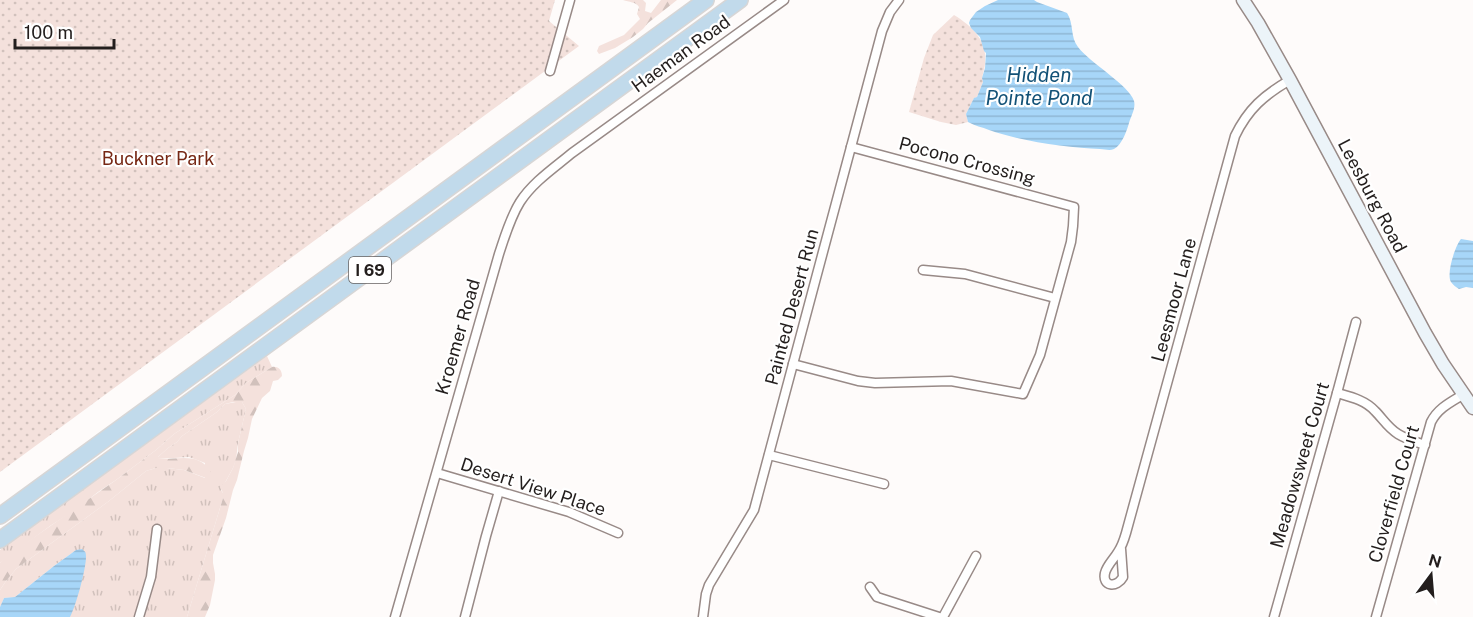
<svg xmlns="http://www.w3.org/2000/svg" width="1473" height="617" font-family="'Public Sans',sans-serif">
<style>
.grass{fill:url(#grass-tufts)}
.forest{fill:url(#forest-firs)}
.park{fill:url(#park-dots)}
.water{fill:url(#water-rules)}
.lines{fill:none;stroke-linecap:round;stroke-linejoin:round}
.street-casing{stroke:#988a87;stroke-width:11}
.secondary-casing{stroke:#988a87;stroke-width:15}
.highway-casing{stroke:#d7d6d6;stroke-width:18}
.street{stroke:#fff;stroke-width:8}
.secondary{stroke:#ecf4f9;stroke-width:12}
.highway{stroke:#c1daeb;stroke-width:15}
.labels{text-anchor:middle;stroke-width:4.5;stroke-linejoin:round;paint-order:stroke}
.shield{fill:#fff;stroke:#656261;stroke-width:1.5}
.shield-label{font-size:16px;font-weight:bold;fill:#231e1d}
.street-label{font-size:18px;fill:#231e1d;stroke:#fff}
.park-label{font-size:18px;fill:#762714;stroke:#fff}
.water-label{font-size:20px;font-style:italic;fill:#135277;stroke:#fff}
</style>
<defs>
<pattern id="grass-tufts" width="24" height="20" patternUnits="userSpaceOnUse" patternTransform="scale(1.5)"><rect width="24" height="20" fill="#f4e1dc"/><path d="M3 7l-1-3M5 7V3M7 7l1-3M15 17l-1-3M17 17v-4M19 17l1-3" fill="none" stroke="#d1c1bc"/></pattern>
<pattern id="forest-firs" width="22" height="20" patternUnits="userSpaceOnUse" patternTransform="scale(1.5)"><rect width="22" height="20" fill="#f4e1dc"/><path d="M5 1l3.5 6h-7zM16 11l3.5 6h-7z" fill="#d1c1bc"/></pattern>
<pattern id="park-dots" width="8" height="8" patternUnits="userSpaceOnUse" patternTransform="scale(1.5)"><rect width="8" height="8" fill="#f4e1dc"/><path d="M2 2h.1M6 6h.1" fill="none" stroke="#d1c1bc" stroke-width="1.8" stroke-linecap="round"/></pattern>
<pattern id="water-rules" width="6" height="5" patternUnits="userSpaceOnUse" patternTransform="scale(1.5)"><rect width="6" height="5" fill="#a7d6f8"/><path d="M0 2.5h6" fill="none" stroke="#8fb7d4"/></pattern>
</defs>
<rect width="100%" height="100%" fill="#fefbfa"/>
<!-- grass -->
<g class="grass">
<polygon points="267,356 272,367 246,383 235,395 174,434 156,450 116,480 98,492 75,510 50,526 0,563 0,550"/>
<polygon points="236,402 242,402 246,409 238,443 236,460 233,468 221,490 223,493 223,498 187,617 70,617 76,550 54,566 15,597 4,598 0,607 0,590 6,581 16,569 109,501 146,471 156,468 167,468 184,470 205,478 205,463 189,457 158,459 158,457 168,448 177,442 182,436 217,412 225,404"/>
</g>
<!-- forest -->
<g class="forest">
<path d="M623 0H643L646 3 645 11 651 13 661 0H677L648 23 643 29 633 37 615 48 599 54 597 51 599 46 624 35 640 19 637 14 639 7C636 2 629 2 623 0Z"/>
<path d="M272 367C277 366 282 369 282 376L278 380 273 381 270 391 262 398 252 419 248 438 244 451 237 480 233 490 226 518 213 555V563L215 574V580L210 605 205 617H187L223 498V493L220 487 226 481 233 468 238 452V443L246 409 242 402H233L225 404 217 412 182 436 177 442 168 448 158 457V459C177 460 199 451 211 472L210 477 206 478 184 470 167 468H156L146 471 109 501 16 569 6 581 0 590V563L6 557 116 480 156 450 174 434 235 395 246 383Z"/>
</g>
<!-- park -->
<g class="park">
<polygon points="0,0 555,0 549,21 579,46 0,472"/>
<path d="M954 15C972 26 988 41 985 63 985 70 981 75 983 82L977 97 974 98 966 114 968 122 956 125 941 122 909 112 924 58 933 35Z"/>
</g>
<!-- water -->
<g class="water">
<path d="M998 0H1034L1037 2 1067 13C1074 23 1070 37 1078 47 1089 62 1130 86 1134 101 1136 108 1131 116 1129 123 1127 130 1122 145 1114 149 1109 151 1105 149 1100 149 1068 148 1020 141 989 130 982 127 975 126 968 122L966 114 974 98 977 97 983 82 982 78 985 68 986 53 984 51 980 37 971 28 969 23 970 20 976 12 985 6Z"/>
<path d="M1461 239 1473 241V288L1466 287 1459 289C1456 287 1453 285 1451 282 1446 274 1455 246 1461 239Z"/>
<path d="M82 549C85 552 86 551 86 557 86 569 76 606 70 617H0V607L4 598 15 597 54 566 76 550Z"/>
</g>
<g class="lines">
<!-- street casing -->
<g class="street-casing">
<g id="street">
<polyline points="550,71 570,0"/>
<polyline points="923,270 965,274 1055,298"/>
<polyline points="793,364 858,381 875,383 951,381 1023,394 1040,355 1071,242 1073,226 1074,207 851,147"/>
<path d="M1337 393C1351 397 1365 400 1375 411 1383 419 1388 428 1398 434 1406 439 1416 442 1425 445"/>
<polyline points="769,455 884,484"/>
<polyline points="437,473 569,512 618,533"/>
<path d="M1121 549 1123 577C1117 588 1102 587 1105 573 1107 565 1114 559 1118 552 1122 546 1124 540 1126 533L1235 136C1248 109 1264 95 1290 80"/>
<polyline points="870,587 877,597 939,617"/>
<polyline points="139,617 151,577 157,529"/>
<path d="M395 617 499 254C505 236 510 218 520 202 533 182 554 168 572 153L784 0"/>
<polyline points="465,617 486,536 499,491"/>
<polyline points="703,617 706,594 709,585 754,510 882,31 890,12 899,0"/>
<polyline points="943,617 976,556"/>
<polyline points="1274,617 1337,393 1356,322"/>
<path d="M1376 617 1431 422C1438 408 1451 402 1464 394"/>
</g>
</g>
<!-- secondary casing -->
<g class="secondary-casing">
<polyline id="secondary" points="1243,0 1258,23 1290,80 1425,333 1443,364 1473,408"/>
</g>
<!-- highway casing -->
<g class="highway-casing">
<g id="highway">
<polyline points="0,516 706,0"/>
<polyline points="0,540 740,0"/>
</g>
</g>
<!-- street -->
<use href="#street" class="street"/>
<!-- secondary -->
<use href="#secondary" class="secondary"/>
<!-- highway -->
<use href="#highway" class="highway"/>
</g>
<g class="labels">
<!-- shield labels -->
<rect class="shield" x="349" y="257" width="42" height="26" rx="4.5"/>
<g class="shield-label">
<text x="370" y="276">I 69</text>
</g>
<!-- street labels -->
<g class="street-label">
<text transform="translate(681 54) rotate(-36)" y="6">Haeman Road</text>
<text transform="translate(967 161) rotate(15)" y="6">Pocono Crossing</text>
<text transform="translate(1372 196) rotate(62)" y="6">Leesburg Road</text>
<text transform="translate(1174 300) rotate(-75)" y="6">Leesmoor Lane</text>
<text transform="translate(792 307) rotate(-75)" y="6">Painted Desert Run</text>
<text transform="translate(458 337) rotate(-74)" y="6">Kroemer Road</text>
<text transform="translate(1300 465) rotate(-74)" y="6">Meadowsweet Court</text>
<text transform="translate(533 487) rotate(18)" y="6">Desert View Place</text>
<text transform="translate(1394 494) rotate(-74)" y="6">Cloverfield Court</text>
</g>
<!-- park labels -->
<g class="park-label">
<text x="158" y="165">Buckner Park</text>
</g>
<!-- water labels -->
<g class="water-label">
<text x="1039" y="82">Hidden<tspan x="1039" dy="23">Pointe Pond</tspan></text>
</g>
</g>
<!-- north arrow -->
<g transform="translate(1431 575) rotate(16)" stroke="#ffffff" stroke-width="4.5" paint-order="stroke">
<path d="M0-4.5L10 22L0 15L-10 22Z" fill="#231e1d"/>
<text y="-9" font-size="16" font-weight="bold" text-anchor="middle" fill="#231e1d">N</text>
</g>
<!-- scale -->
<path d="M15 39v9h99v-9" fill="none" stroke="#231e1d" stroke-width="3"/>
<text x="24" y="39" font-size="18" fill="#231e1d" stroke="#ffffff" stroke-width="4.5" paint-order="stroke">100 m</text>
</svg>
